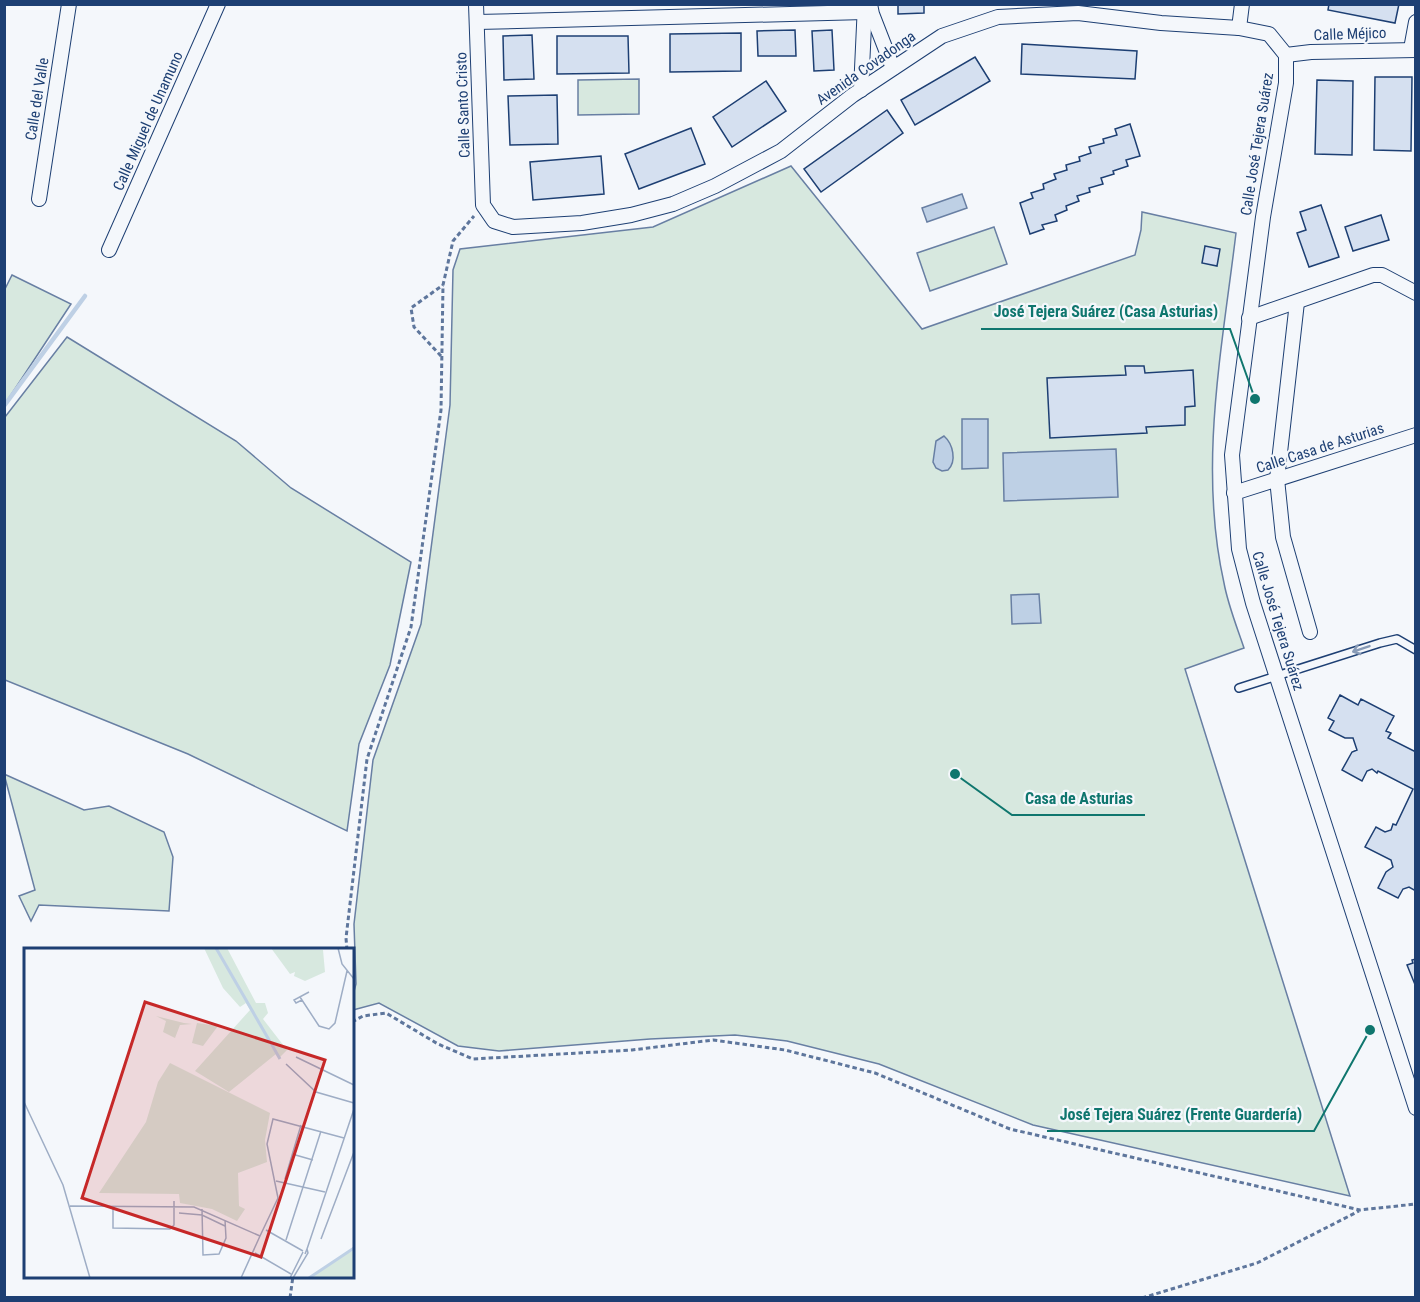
<svg xmlns="http://www.w3.org/2000/svg" width="1420" height="1302" font-family="'Roboto Condensed',sans-serif">
<style>
.green{fill:#d7e8df;stroke:#687fa3;stroke-width:1.5}
.water{fill:#bed0e5;stroke:#687fa3;stroke-width:1.5}
.lines{fill:none;stroke-linecap:round;stroke-linejoin:round}
.stream{stroke:#bed0e5;stroke-width:4.5}
.building{fill:#d5e0f0;stroke:#1d3f73;stroke-width:1.5}
.service-casing{stroke:#1d3f73;stroke-width:10}
.minor-casing{stroke:#1d3f73;stroke-width:16}
.path{stroke:#5e769c;stroke-width:3;stroke-dasharray:4.5 3;stroke-linecap:butt}
.service{stroke:#f4f7fb;stroke-width:7}
.minor{stroke:#f4f7fb;stroke-width:14}
.oneway{stroke:#889bb7}
.labels{text-anchor:middle;stroke-width:4.5;stroke-linejoin:round;paint-order:stroke}
.street-label{font-size:15px;fill:#1d3f73;stroke:#f4f7fb}
.inset-river{fill:none;stroke:#bed0e5;stroke-width:3}
.inset-road{fill:none;stroke:#9eadc5;stroke-width:1.5}
.view{fill:#c62828;fill-opacity:0.15;stroke:#c62828;stroke-width:3}
.inset-edge{fill:none;stroke:#1d3f73;stroke-width:3}
.leader{fill:none;stroke:#0f766e;stroke-width:2}
.callout-dot{fill:#0f766e;stroke:#f4f7fb;stroke-width:2}
.callout-label{font-size:16px;text-anchor:middle;font-weight:bold;fill:#0f766e;stroke:#f4f7fb;stroke-width:4.5;stroke-linejoin:round;paint-order:stroke}
</style>
<rect width="100%" height="100%" fill="#f4f7fb"/>
<!-- green -->
<g class="green">
<polygon points="639,79 639,114 578,115 578,80"/>
<path d="M791 166 922 329 1135 255 1141 230 1142 212 1236 233C1222 349 1198 467 1224 583 1228 605 1237 627 1244 648L1185 669 1350 1196 1033 1125 879 1064 787 1041 735 1035 650 1039 499 1051 458 1046 379 1003 353 1010V995L356 984 354 924 373 760 421 624 450 405 453 270 460 249 653 227Z"/>
<polygon points="994,227 1007,264 930,291 917,253"/>
<polygon points="12,275 71,304 5,404 5,289"/>
<polygon points="67,337 236,441 291,488 411,562 390,665 359,744 347,831 188,754 5,680 5,417"/>
<polygon points="4,774 84,810 109,806 164,832 173,857 169,911 39,905 31,921 19,896 35,890"/>
</g>
<!-- water -->
<g class="water">
<polygon points="962,194 967,208 927,222 922,208"/>
<polygon points="962,419 988,419 988,468 962,469"/>
<path d="M944 436C953 444 957 461 948 470L942 471 936 468 933 462 936 441Z"/>
<polygon points="1116,449 1118,497 1004,501 1003,453"/>
<polygon points="1039,594 1041,623 1012,624 1011,595"/>
</g>
<g class="lines">
<!-- stream -->
<polyline class="stream" points="4,406 85,296"/>
</g>
<!-- building -->
<g class="building">
<polygon points="898,4 924,4 924,13 898,14"/>
<polygon points="1329,4 1399,4 1395,23 1328,10"/>
<polygon points="795,30 796,56 758,56 757,31"/>
<polygon points="832,30 834,70 814,71 812,31"/>
<polygon points="741,33 741,71 670,72 670,34"/>
<polygon points="532,35 534,79 504,80 503,36"/>
<polygon points="557,36 628,36 629,73 557,74"/>
<polygon points="1022,44 1137,51 1135,79 1021,74"/>
<polygon points="975,57 990,81 915,125 901,100"/>
<polygon points="1375,77 1412,77 1411,151 1374,150"/>
<polygon points="1317,80 1353,81 1352,155 1315,154"/>
<polygon points="766,81 786,111 732,147 713,117"/>
<polygon points="557,95 558,144 510,145 508,96"/>
<polygon points="887,110 903,133 821,192 804,169"/>
<polygon points="1130,124 1140,156 1126,160 1128,166 1113,171 1114,174 1101,178 1103,184 1089,188 1090,192 1077,196 1079,201 1066,206 1067,210 1055,215 1057,221 1042,225 1044,229 1030,234 1020,203 1033,198 1031,193 1044,189 1043,184 1056,179 1054,174 1067,170 1066,165 1080,161 1079,157 1091,153 1089,147 1104,143 1103,139 1117,135 1115,129"/>
<polygon points="691,128 705,164 639,189 625,154"/>
<polygon points="601,156 604,194 533,200 530,162"/>
<polygon points="1321,205 1339,257 1309,267 1297,233 1306,230 1300,212"/>
<polygon points="1381,215 1389,240 1353,251 1345,227"/>
<polygon points="1205,246 1220,249 1217,266 1202,263"/>
<polygon points="1125,366 1144,366 1145,373 1193,370 1195,406 1185,407 1185,425 1146,427 1147,433 1050,438 1047,378 1126,375"/>
<polygon points="1340,695 1358,705 1361,699 1394,716 1386,731 1391,733 1388,738 1416,752 1416,889 1414,890 1409,887 1403,889 1398,898 1378,888 1386,872 1393,867 1391,860 1365,847 1376,827 1385,832 1391,830 1393,824 1396,825 1413,789 1378,771 1377,773 1372,769 1367,771 1362,781 1342,770 1352,752 1357,750 1353,738 1345,738 1329,730 1334,721 1328,718"/>
<polygon points="1416,959 1416,987 1407,965 1413,963 1412,960"/>
</g>
<g class="lines">
<!-- service casing -->
<g class="service-casing">
<polyline id="service" points="1239,688 1380,643 1397,639 1416,650"/>
</g>
<!-- minor casing -->
<g class="minor-casing">
<g id="minor">
<polyline points="476,4 483,205 494,221 513,227 582,223 631,215 673,204 715,186 781,151 853,95 942,36 998,17 1078,13 1161,23 1239,28 1269,34 1286,55"/>
<polyline points="870,4 872,14 893,68"/>
<polyline points="477,22 865,12"/>
<polyline points="1239,28 1242,4"/>
<polyline points="1411,49 1416,22"/>
<polyline points="1286,55 1286,83 1263,217 1232,455 1239,549 1253,603 1416,1108"/>
<polyline points="1286,55 1311,52 1416,50"/>
<polyline points="861,90 865,4"/>
<polyline points="39,199 69,4"/>
<polyline points="109,250 218,4"/>
<polyline points="1297,302 1277,479 1283,537 1310,632"/>
<polyline points="1249,318 1373,275 1382,275 1416,293"/>
<polyline points="1234,493 1416,435"/>
</g>
</g>
<!-- path -->
<g class="path">
<polyline points="441,356 414,327 411,308 443,285"/>
<polyline points="347,950 346,938 367,759 411,627 441,410 443,285 453,241 474,216"/>
<polyline points="352,1022 363,1016 386,1013 438,1044 473,1059 632,1050 713,1040 785,1050 875,1073 1010,1129 1360,1210 1416,1204"/>
<polyline points="290,1298 293,1276"/>
<polyline points="1142,1298 1257,1263 1359,1211"/>
</g>
<!-- service -->
<use href="#service" class="service"/>
<!-- minor -->
<use href="#minor" class="minor"/>
</g>
<!-- one-way arrows -->
<defs><path id="oneway-shaft" d="M-6 0H5M1.5-3L5.5 0L1.5 3" fill="none" stroke-width="1.6" stroke-linecap="round" stroke-linejoin="round" transform="scale(1.5)"/></defs>
<use class="oneway" href="#oneway-shaft" transform="translate(1361 649) rotate(161)"/>
<g class="labels">
<!-- street labels -->
<g class="street-label">
<text transform="translate(1350 34) rotate(-2)" y="5">Calle Méjico</text>
<text transform="translate(866 68) rotate(-35)" y="5">Avenida Covadonga</text>
<text transform="translate(37 99) rotate(-81)" y="5">Calle del Valle</text>
<text transform="translate(463 105) rotate(-92)" y="5">Calle Santo Cristo</text>
<text transform="translate(148 121) rotate(-66)" y="5">Calle Miguel de Unamuno</text>
<text transform="translate(1257 144) rotate(-81)" y="5">Calle José Tejera Suárez</text>
<text transform="translate(1320 448) rotate(-18)" y="5">Calle Casa de Asturias</text>
<text transform="translate(1278 621) rotate(73)" y="5">Calle José Tejera Suárez</text>
</g>
</g>
<!-- overview -->
<g transform="translate(24 948)">
<rect width="330" height="330" fill="#f4f7fb"/>
<path d="M180 0H203L232 55H241L244 65 239 71 263 102 256 109 243 92 252 106 205 144 171 123 226 62 222 55 216 59 199 40ZM247 0 299 2 301 24 281 33 270 28 271 24 266 26ZM132 68 160 75 168 76 156 77 151 90 139 84 142 73ZM173 75 194 78 179 98 168 95ZM146 115 246 165 241 192 243 214 214 225 215 258 221 261 213 273 188 261 156 255 155 246 75 245 122 174 134 134ZM330 302V330H288L307 314Z" fill="#d7e8df"/>
<path class="inset-river" d="M192 0 256 111M285 330 330 300"/>
<path class="inset-road" d="M314 0 318 16 330 31M276 49 295 78 305 81 311 75 323 23M278 52 272 55 270 52 285 44M272 109 330 137M262 116 292 144 330 155M0 154 39 237 66 330M268 206 289 212M261 231 277 177M252 233 301 244M46 258 170 259 236 288M89 258V280L146 281 150 277V253M178 261 179 307 195 306 202 290 201 272M155 265 178 267 201 278M242 282 279 303M236 288 254 250 243 196 249 171 320 190M297 291 330 204M262 292 297 183M283 301 330 161M231 305 267 326M217 330 236 288M266 330 279 304M269 330 284 305 283 301 281 306"/>
<path class="view" d="M121 54 301 112 237 309 58 250Z"/>
<rect width="330" height="330" class="inset-edge"/>
</g>
<!-- callouts -->
<path class="leader" d="M1255 399L1230 329H981M955 774L1012 815H1145M1370 1030L1314 1131H1047"/>
<g class="callout-dot">
<circle cx="1255" cy="399" r="6"/>
<circle cx="955" cy="774" r="6"/>
<circle cx="1370" cy="1030" r="6"/>
</g>
<g class="callout-label">
<text x="1106" y="317">José Tejera Suárez (Casa Asturias)</text>
<text x="1079" y="804">Casa de Asturias</text>
<text x="1181" y="1120">José Tejera Suárez (Frente Guardería)</text>
</g>
<!-- border -->
<rect width="1420" height="1302" fill="none" stroke="#1d3f73" stroke-width="12"/>
</svg>
